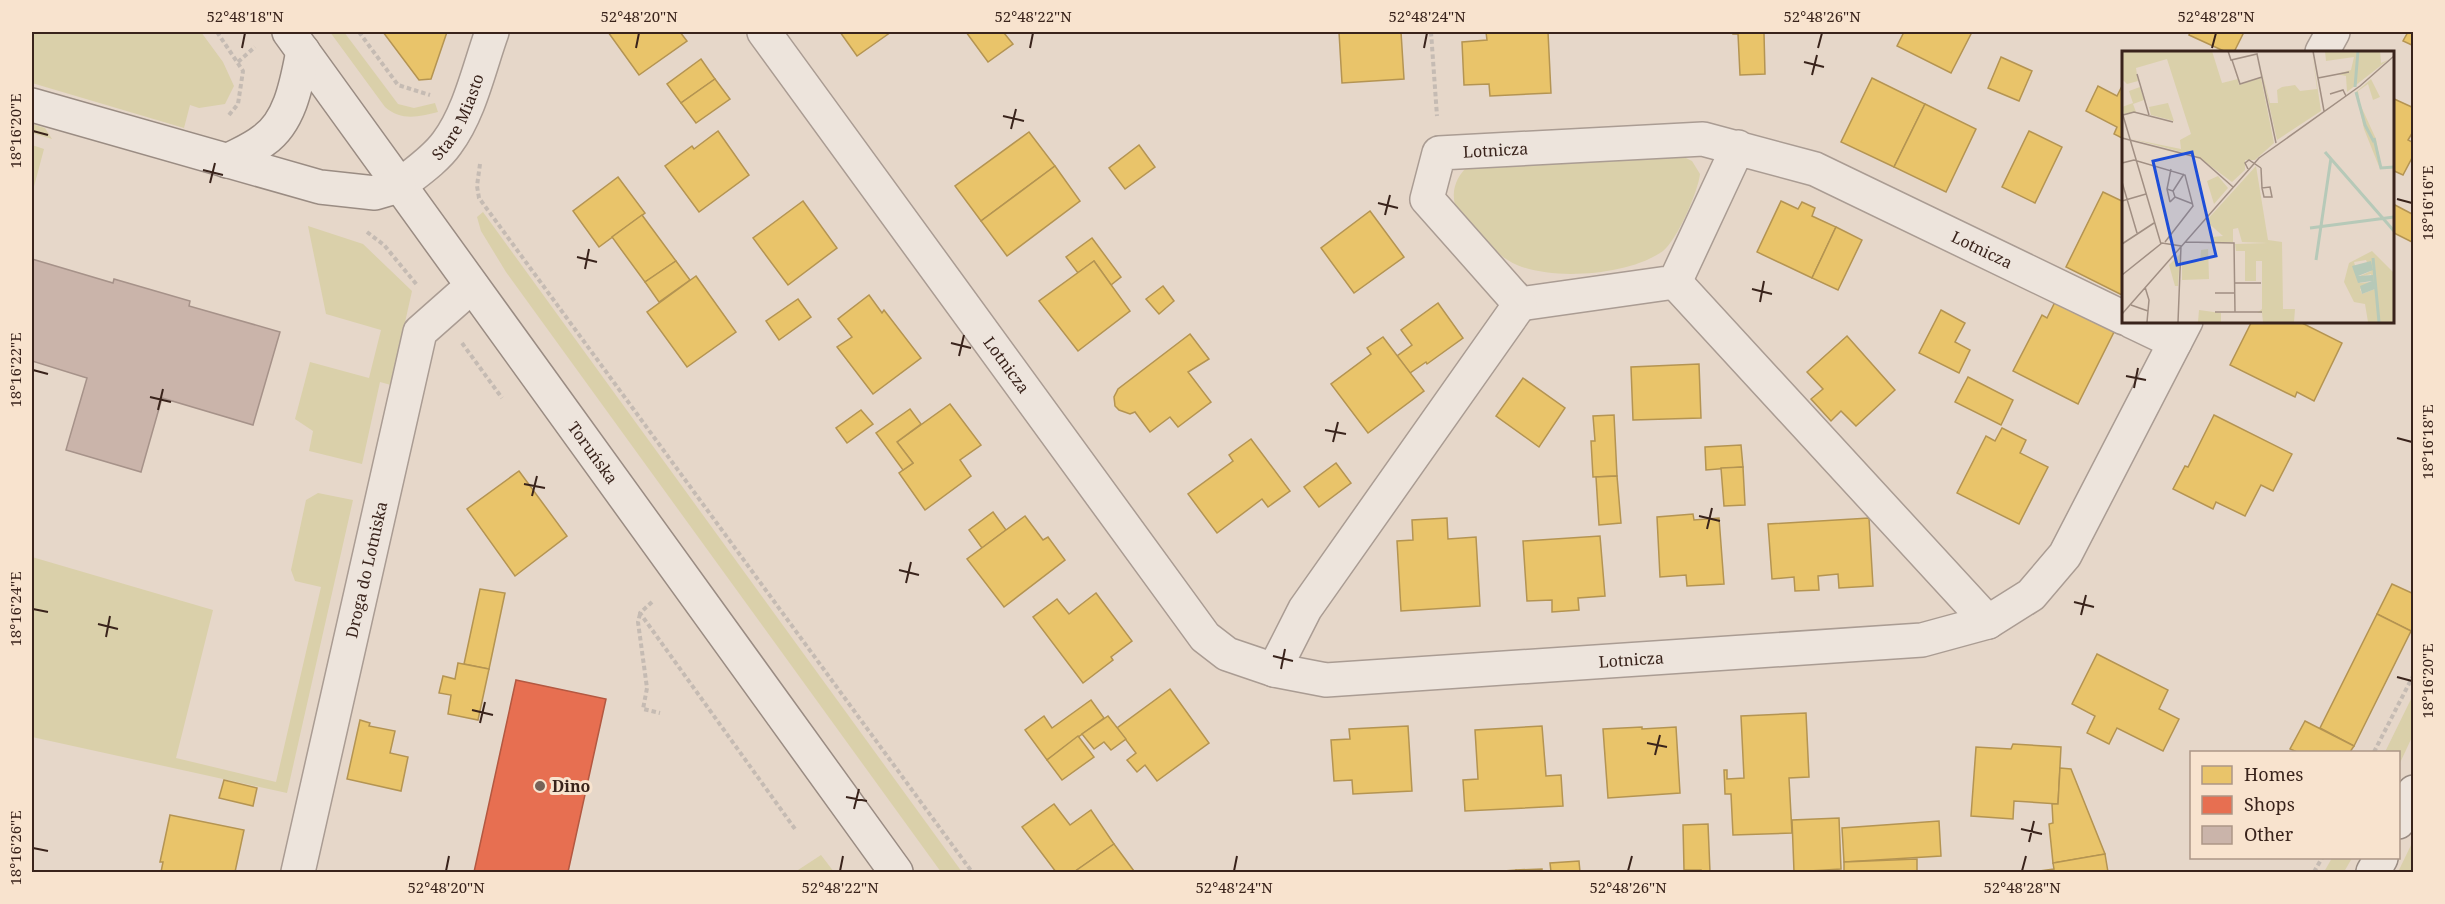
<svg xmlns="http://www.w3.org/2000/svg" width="2445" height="904" font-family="'Noto Serif',serif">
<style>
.green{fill:#dad0aa}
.homes{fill:#e9c46a;stroke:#b49452;stroke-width:1.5}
.shops{fill:#e76f51;stroke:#b35841;stroke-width:1.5}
.building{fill:#cab4aa;stroke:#a69289;stroke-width:1.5}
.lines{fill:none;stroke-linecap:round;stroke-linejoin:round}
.street-casing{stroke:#aa9c93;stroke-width:36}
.secondary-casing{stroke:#9a8c83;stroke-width:36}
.path{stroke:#c5bbb3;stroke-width:4;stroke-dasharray:4.5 3;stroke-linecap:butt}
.street{stroke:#ede4dc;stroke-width:33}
.secondary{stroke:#ede4dc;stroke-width:33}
.ticks{fill:none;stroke:#39231b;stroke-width:2}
.poi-dot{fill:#766258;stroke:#f8e3ce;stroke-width:2}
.labels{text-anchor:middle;stroke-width:6;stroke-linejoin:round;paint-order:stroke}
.street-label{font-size:16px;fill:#39231b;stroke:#f8e3ce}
.poi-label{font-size:16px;font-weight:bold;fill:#39231b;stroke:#f8e3ce;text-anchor:start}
.inset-river{fill:none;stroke:#b6c9b8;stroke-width:3}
.inset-road{fill:none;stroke:#a18f83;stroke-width:1.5}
.view{fill:#1d4ed8;fill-opacity:0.15;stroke:#1d4ed8;stroke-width:3}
.inset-edge{fill:none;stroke:#39231b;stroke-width:3}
.neatline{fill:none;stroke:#39231b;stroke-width:2}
.ticks-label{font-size:15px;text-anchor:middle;fill:#39231b}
</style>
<rect width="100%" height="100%" fill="#e6d7c9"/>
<!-- green -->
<g class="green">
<polygon points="32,32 201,32 223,62 234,86 225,104 199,108 190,105 184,128 32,83"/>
<path d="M330 32H344L398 104 414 108 435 103 438 112C418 117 401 121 385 107Z"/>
<polygon points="32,124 45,128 52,139 32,133"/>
<polygon points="32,145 44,149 32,194"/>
<path d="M1680 155 1692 161 1700 174C1698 192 1677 240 1663 251 1630 275 1554 281 1517 265 1490 253 1474 226 1455 205 1451 189 1457 176 1469 165Z"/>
<polygon points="483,212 962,872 941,872 506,272 481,231 477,217"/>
<polygon points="308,226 363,244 412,291 391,385 380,382 362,464 309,451 313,431 295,419 310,362 369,378 381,330 326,314"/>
<polygon points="318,493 353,500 287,793 32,737 32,557 213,610 176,758 276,782 321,587 295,581 291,570 306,500"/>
<polygon points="2413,695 2413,735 2399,765 2398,752 2385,752"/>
<polygon points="2413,841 2413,872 2398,872"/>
<polygon points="821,855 834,872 795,872"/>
<polygon points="2332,858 2352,858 2344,872 2324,872"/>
</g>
<!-- homes -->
<g class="homes">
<polygon points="383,32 447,32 431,79 419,80"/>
<polygon points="608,32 680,32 687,41 639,75"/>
<polygon points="840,32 891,32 857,56"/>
<polygon points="966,32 1006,32 1004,33 1013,44 988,62"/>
<polygon points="1339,32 1401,32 1404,79 1342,83"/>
<polygon points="1486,32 1548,32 1551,93 1490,96 1489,84 1464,85 1462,42 1487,40"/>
<polygon points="1733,32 1798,32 1764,33 1765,74 1740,75 1738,34 1733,34"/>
<polygon points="1904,32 1972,32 1951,73 1897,46"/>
<polygon points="2190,32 2244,32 2234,52 2226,52 2189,35"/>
<polygon points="2408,32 2414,32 2414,46 2403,41"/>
<polygon points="2001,57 2032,71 2019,101 1988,88"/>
<polygon points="701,59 715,79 681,103 667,84"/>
<polygon points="1872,78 1925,104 1894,167 1841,142"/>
<polygon points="715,79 730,99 696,123 681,103"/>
<polygon points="2124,82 2124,139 2114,134 2117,127 2086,111 2098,86 2117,96"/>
<polygon points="2392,98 2414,108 2414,130 2408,140 2414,143 2414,154 2403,175 2392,170"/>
<polygon points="1925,104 1976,129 1946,192 1894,167"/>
<polygon points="718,131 749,175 699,212 665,166 692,146 694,149"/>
<polygon points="2029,131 2062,147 2035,203 2002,187"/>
<polygon points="1029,132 1055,166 981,221 955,186"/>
<polygon points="1139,145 1155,167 1125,189 1109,168"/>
<polygon points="1055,166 1080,201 1007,256 981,221"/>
<polygon points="618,177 645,213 599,247 573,211"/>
<polygon points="2103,192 2124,202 2124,296 2066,267"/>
<polygon points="803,201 837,248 788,285 753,238"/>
<polygon points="1781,201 1798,209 1802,202 1815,208 1812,216 1836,227 1812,278 1757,252"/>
<polygon points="2395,205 2414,215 2414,243 2392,232 2392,210"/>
<polygon points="1370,211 1404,257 1354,293 1321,248"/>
<polygon points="642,215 676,261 645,282 612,237"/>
<polygon points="1836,227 1862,240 1838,290 1812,278"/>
<polygon points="1092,238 1121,277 1111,285 1094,261 1078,273 1066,257"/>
<polygon points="676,261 690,280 659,302 645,282"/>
<polygon points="1094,261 1130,311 1078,351 1039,301"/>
<polygon points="696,276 736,332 687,367 647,312"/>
<polygon points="1163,286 1174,301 1159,314 1146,299"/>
<polygon points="869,295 882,313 884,310 921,358 873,394 837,347 852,337 838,319"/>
<polygon points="798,299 811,317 779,340 766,321"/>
<polygon points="2056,300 2115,330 2078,404 2013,371 2042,315 2047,318"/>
<polygon points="1438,303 1463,338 1427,364 1426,362 1410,373 1397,356 1412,345 1401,330"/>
<polygon points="1941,310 1965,323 1955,342 1970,350 1959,373 1919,353"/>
<polygon points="2252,321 2298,321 2342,343 2314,401 2297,392 2295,397 2230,365"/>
<polygon points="1190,334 1209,359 1188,372 1211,402 1178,427 1170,417 1150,432 1135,412 1130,414 1119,410 1115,406 1114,397 1118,389"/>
<polygon points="1847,336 1895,390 1856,426 1841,411 1831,421 1811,399 1823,389 1807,372"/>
<polygon points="1383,337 1424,391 1368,433 1331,384 1371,354 1367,348"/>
<polygon points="1699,364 1701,418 1633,420 1631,367"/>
<polygon points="1968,377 2013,400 2001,425 1955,402"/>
<polygon points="1523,378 1565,408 1539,447 1496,416"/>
<polygon points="950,404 981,445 960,460 971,476 925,510 899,473 913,463 897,442"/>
<polygon points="910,409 921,424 897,442 913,463 903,470 876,433"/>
<polygon points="861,410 873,424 847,443 836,428"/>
<polygon points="1614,415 1617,476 1593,477 1591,441 1595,441 1593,416"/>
<polygon points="2214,415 2292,454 2273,491 2261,485 2245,516 2216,502 2213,509 2173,489 2185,466 2188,467"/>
<polygon points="2002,428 2026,440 2020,453 2048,467 2019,524 1957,493 1986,436 1995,441"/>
<polygon points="1251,439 1290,491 1268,507 1262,499 1217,533 1188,494 1233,461 1229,455"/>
<polygon points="1741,445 1743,467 1706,470 1705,447"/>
<polygon points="1336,463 1351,483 1319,507 1304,487"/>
<polygon points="1743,467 1745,505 1724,506 1721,468"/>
<polygon points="519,471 567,536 515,576 467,509"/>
<polygon points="1617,476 1621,523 1599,525 1596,477"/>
<polygon points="993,512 1006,530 982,548 969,530"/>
<polygon points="1693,514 1694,520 1719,518 1724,584 1687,586 1686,575 1660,577 1657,517"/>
<polygon points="1025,516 1043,540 1048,537 1065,560 1004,607 967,559"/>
<polygon points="1447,518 1448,539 1476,537 1480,606 1401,611 1397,541 1413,540 1412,520"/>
<polygon points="1869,518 1873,586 1839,588 1838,574 1818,576 1819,590 1795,591 1794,577 1772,579 1768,524"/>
<polygon points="1600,536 1605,596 1578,598 1579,610 1552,612 1552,600 1527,601 1523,541"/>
<polygon points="2392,584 2414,594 2414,625 2411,631 2377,614"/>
<polygon points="480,589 505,593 489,669 464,664"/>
<polygon points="1096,593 1132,641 1111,657 1113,660 1083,683 1033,617 1057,599 1069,614"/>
<polygon points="2377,614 2411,631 2354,746 2320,728"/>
<polygon points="2097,654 2168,690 2159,709 2179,719 2163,751 2117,728 2109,744 2087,733 2095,716 2072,704"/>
<polygon points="458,663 489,669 478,720 448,714 451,695 439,693 443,676 455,679"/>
<polygon points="1170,689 1209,743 1157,781 1145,765 1137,772 1127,760 1136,753 1117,728"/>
<polygon points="1091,700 1104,718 1047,760 1025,730 1044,716 1052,728"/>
<polygon points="1806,713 1809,777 1789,778 1792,833 1733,835 1731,794 1725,794 1724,770 1727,770 1727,779 1744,778 1741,716"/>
<polygon points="1108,716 1126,739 1111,750 1104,742 1094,749 1082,734"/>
<polygon points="360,720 370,723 369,726 395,731 390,753 408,757 401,791 347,779"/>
<polygon points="2305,721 2354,746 2350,752 2297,752 2290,749"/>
<polygon points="1408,726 1412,791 1353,794 1352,780 1334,781 1331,740 1350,739 1349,729"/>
<polygon points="1542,726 1546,776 1561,775 1563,806 1465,811 1463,780 1478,779 1475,730"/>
<polygon points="1642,727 1642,729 1676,727 1680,793 1608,798 1603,729"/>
<polygon points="1078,736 1094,757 1062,780 1047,760"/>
<polygon points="2013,744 2061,747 2058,804 2014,801 2013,819 1971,816 1976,747 2011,749"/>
<polygon points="2060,768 2071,769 2105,854 2053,863 2049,824 2053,823 2052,804 2058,804"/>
<polygon points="224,780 257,788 253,806 219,798"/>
<polygon points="1054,804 1070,825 1091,810 1114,844 1074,872 1056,872 1022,827"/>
<polygon points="170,815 244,830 235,872 161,872 163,862 160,862"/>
<polygon points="1839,818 1841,869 1794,872 1792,820"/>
<polygon points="1939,821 1941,856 1844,862 1842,828"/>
<polygon points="1708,824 1710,872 1701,872 1701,870 1684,870 1683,825"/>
<polygon points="1114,844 1134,871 1132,872 1074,872"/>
<polygon points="2105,854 2108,872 2032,872 2054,869 2053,863"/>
<polygon points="1917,859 1917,872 1844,872 1844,862"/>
<polygon points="1579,861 1580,872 1551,872 1550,863"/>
<polygon points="1542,869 1542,872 1516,872 1516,870"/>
<polygon points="1516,870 1516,872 1490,872"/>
</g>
<!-- shops -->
<polygon class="shops" points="516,680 606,699 568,872 474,872"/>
<!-- building -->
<polygon class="building" points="32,259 113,283 114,279 190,301 189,306 280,332 253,425 162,398 141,472 66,450 87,378 32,361"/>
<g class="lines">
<!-- street casing -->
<g class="street-casing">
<g id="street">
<path id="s1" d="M764 32 1205 637 1227 654 1274 670 1326 680 1922 640 1988 622 2031 595 2065 555 2186 321"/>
<polyline points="2322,52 2333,32"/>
<path id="s2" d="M1738 147 1675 282 1520 304 1427 199 1439 153 1703 139 1815 169 2124 318"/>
<path id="s3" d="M399 186C415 173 435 160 447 143 470 112 479 68 492 32"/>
<polyline points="1675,282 1988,622"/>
<polyline points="2131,321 2175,342"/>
<polyline points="1274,670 1305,609 1520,304"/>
<path id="s4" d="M298 872 420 332 472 286"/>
</g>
</g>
<!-- secondary casing -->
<g class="secondary-casing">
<g id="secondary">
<path id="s5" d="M289 32 896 872"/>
<polyline points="32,105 320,187 375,193 399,186"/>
<path d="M227 161C240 154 253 149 264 140 291 121 297 81 303 51"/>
<polyline points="2398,822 2414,792"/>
<polyline points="2373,872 2381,858"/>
</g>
</g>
<!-- path -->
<g class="path">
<polyline points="217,32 243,71 238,104 229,115"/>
<polyline points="359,32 398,85 430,95"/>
<polyline points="1431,32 1437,116"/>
<polyline points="238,62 255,47"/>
<polyline points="480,164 477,186 479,198 972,872"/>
<polyline points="367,232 384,245 417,285"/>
<polyline points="462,343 502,398"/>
<polyline points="652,602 640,613 795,829"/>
<polyline points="640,614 638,622 647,688 643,709 660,713"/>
<polyline points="2374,752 2414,674"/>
<polyline points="2314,872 2322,858"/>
</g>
<!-- street -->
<use href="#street" class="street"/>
<!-- secondary -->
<use href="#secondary" class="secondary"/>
</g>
<!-- ticks -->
<path class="ticks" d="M242 48 245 33M636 48 639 33M1030 48 1033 33M1424 48 1427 33M1818 48 1822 33M2212 48 2216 33M1804 62 1824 67M1812 75 1817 55M1003 116 1024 121M1011 129 1016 109M33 131 48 135M203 170 223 175M210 183 215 163M2397 199 2412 203M1378 203 1398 208M1385 215 1390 195M577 257 597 262M585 269 589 249M1752 289 1772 294M1760 302 1764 281M951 343 971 348M959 356 964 335M33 370 48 374M2126 376 2146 380M2134 388 2138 368M150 397 171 402M158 410 163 389M1325 430 1346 434M2397 438 2412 442M1333 442 1338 422M524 484 545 488M532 496 537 476M1699 516 1720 521M1707 529 1712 508M899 570 919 575M906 583 911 562M2074 602 2094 607M33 609 48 612M2081 615 2086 595M98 624 118 629M106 637 110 616M1273 656 1293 661M1281 669 1285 649M2397 677 2412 681M472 710 493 715M480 723 485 702M1647 743 1667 747M1655 755 1660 735M846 797 867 801M854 809 859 789M2021 829 2042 834M2029 842 2034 821M33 848 48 851M446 871 449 856M840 871 843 856M1234 871 1237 856M1628 871 1632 856M2022 871 2026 856"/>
<!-- markers -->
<circle class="poi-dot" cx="540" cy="786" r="6"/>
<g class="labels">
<!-- street labels -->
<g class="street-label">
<text dy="6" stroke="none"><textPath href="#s3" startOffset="93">Stare Miasto</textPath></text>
<text dy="6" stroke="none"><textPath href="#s2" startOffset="550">Lotnicza</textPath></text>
<text dy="6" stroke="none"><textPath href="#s2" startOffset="1059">Lotnicza</textPath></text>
<text dy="6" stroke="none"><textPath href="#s1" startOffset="412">Lotnicza</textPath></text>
<text dy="6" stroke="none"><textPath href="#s5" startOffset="519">Toruńska</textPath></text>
<text dy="6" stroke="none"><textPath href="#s4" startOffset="310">Droga do Lotniska</textPath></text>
<text dy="6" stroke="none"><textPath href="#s1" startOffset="1185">Lotnicza</textPath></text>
</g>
<!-- poi labels -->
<g class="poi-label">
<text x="552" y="792">Dino</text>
</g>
</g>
<!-- overview -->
<g transform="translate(2122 51)">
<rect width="272" height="272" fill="#e6d7c9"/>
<path d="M0 0H90L100 32 116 28 117 34 139 27 152 92 133 109H123V119L110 131 75 105 10 88 59 98 58 89 69 83 45 8 14 17 16 30 5 33 0 28ZM190 0 199 60 155 89 139 18 148 52H156L155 39 160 36 173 34 178 40 195 38ZM203 0H258L259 12 266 9 225 41 224 25 215 23 229 19 232 6 204 10ZM249 28 258 46 251 49 246 33 236 40 238 53 254 88 259 116 271 117 258 118 242 78 234 41ZM18 36 22 49 11 53 14 61 2 63 0 56 11 52 7 40ZM46 52 52 70 29 64 27 56ZM134 115 146 189 160 191 161 258H173L172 271H141L140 262H135L140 258V210H134V230H123V200H114L113 193 146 192 120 191 116 177 111 178V191L90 192V186L101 185 84 170ZM96 125 106 137 92 153 85 130ZM73 194H86L87 228 60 229V210L78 211 79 199 86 198V194ZM250 200 271 221V271H246L243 253 232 251 222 231 227 212ZM244 209 249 220 236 226 249 223 253 238 240 243 238 238 250 231 238 232 232 211ZM58 203 56 235H53L47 214ZM77 259 99 262V271H76Z" fill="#dad0aa" fill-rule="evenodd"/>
<path d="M249 210 251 219 236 225 251 224 253 238 240 243 238 235 250 230 236 232 230 215Z" fill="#b6c9b8"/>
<path class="inset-river" d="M233 36 236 0M234 41 243 74 252 91M252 87 259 117 272 116M203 101 272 180M188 177 272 166M251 207 257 271M194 209 209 107"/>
<path class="inset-road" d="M106 0 109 9 135 3 154 92M191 0 202 60M110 9 118 33 140 26M15 23 27 64M196 27 227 21M208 43 221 39 224 45M0 61 39 193M1 64 12 61 51 71M0 87 78 107 111 136M0 112 12 109 63 124 71 155 43 191M139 117 140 137 148 136 150 146H142L140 137M126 118 123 112 127 109 139 117M0 131 15 182M45 138 51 140 53 146 48 151M51 140 62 123M53 146 71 153M0 150 24 143M48 151 45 138 49 118M63 191 112 192 113 261M0 193 32 172M0 224 40 192 59 195 56 271M113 232H139M23 236 27 249 25 271M93 242H113M9 254 26 260M93 261H140M0 263 137 107 238 35 272 5"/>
<path class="view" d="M70 101 94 205 55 214 31 110Z"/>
<rect width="272" height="272" class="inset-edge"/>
</g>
<!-- border -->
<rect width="2445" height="904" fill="none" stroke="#f8e3ce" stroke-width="66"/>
<!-- legend -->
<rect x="2190" y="751" width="210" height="108" fill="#f8e3ce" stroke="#ac9686" stroke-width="1.5"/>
<rect x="2202" y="766" width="30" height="18" fill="#e9c46a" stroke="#ac9686" stroke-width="1.5"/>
<text x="2244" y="781" font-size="18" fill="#39231b">Homes</text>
<rect x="2202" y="796" width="30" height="18" fill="#e76f51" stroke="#ac9686" stroke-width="1.5"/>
<text x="2244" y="811" font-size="18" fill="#39231b">Shops</text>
<rect x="2202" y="826" width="30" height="18" fill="#cab4aa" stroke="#ac9686" stroke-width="1.5"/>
<text x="2244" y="841" font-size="18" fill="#39231b">Other</text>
<rect x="33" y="33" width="2379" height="838" class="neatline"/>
<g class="ticks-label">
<text x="245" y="22">52°48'18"N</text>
<text x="639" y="22">52°48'20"N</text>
<text x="1033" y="22">52°48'22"N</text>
<text x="1427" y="22">52°48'24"N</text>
<text x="1822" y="22">52°48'26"N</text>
<text x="2216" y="22">52°48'28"N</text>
<text transform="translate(16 131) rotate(-90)" y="5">18°16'20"E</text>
<text transform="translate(2428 203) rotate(-90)" y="5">18°16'16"E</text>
<text transform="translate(16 370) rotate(-90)" y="5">18°16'22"E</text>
<text transform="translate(2428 442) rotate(-90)" y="5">18°16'18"E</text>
<text transform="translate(16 609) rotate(-90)" y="5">18°16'24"E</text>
<text transform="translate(2428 681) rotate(-90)" y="5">18°16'20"E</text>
<text transform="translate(16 848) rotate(-90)" y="5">18°16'26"E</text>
<text x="446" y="893">52°48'20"N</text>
<text x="840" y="893">52°48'22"N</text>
<text x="1234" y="893">52°48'24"N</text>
<text x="1628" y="893">52°48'26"N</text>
<text x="2022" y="893">52°48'28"N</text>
</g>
</svg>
